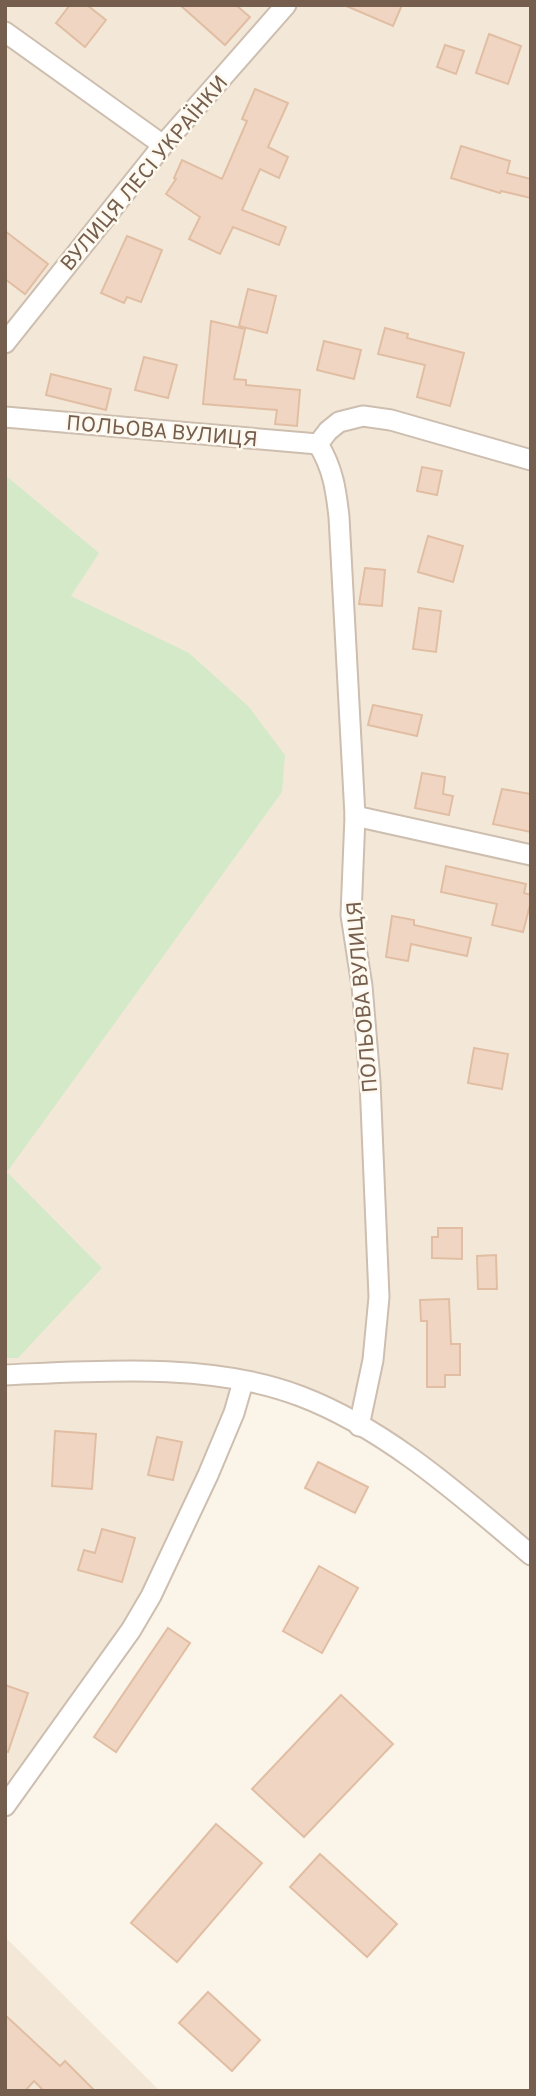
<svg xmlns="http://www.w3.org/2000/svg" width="536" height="2096" font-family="Overpass,sans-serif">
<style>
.residential{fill:#f3e8d8}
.green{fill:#d3e9c7}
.building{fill:#f0d6c2;stroke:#e1bea3;stroke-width:2}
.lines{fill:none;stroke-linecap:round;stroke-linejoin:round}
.minor-casing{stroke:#cdbeaf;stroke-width:23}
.minor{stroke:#fff;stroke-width:19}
.labels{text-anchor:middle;stroke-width:5;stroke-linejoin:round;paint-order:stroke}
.street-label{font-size:21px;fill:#755e4d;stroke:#fef9ef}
</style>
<rect width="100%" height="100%" fill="#fbf5e9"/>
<!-- residential -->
<g class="residential">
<polygon points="5,5 531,5 531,1555 389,1444 243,1382 151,1596 5,1806"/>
<polygon points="5,1937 160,2091 5,2091"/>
</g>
<!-- green -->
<polygon class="green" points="5,475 99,553 71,596 189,653 249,707 285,755 282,792 7,1172 102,1268 18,1358 5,1358"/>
<!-- building -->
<g class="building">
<polygon points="70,5 87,5 106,20 85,47 56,23"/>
<polygon points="180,5 236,5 250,17 225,45"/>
<polygon points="344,5 402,5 393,26"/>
<polygon points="489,34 521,46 508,84 476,73"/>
<polygon points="445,45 464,51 456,74 437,67"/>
<polygon points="255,89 288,103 268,147 288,157 279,178 260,169 242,210 286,227 279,245 233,227 220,254 189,239 200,217 166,194 176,179 174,178 182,160 222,179 247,121 242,119"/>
<polygon points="461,146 510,161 507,173 531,179 531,198 501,191 500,193 451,178"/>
<polygon points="5,231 48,264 25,294 5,279"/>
<polygon points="127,236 162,250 141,302 127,297 124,303 101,293"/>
<polygon points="248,289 276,296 267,333 239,326"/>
<polygon points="211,321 245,329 234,379 246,380 246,385 300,390 297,426 275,424 277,410 203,404"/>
<polygon points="385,328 408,334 407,338 464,353 450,406 417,397 425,365 378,354"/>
<polygon points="324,341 361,350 354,379 317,370"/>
<polygon points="144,357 177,365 168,398 135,390"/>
<polygon points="51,374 111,389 106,410 46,395"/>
<polygon points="422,467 442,471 437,495 417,491"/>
<polygon points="428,536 463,546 453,582 418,572"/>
<polygon points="365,568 385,570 382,606 359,604"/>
<polygon points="419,608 441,611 436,652 413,649"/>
<polygon points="373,705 422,715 417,736 368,725"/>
<polygon points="422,773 445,777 443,794 453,796 449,815 415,808"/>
<polygon points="502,789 531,794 531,832 493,824"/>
<polygon points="446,866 526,884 524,893 531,895 531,901 523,932 492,925 497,904 441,892"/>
<polygon points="392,916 414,920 414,925 471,938 467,956 411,944 408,961 386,957"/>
<polygon points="474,1048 508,1054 502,1089 468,1083"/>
<polygon points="438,1228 462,1228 462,1259 432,1258 432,1237 438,1237"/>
<polygon points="496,1255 497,1289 478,1289 477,1256"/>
<polygon points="449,1299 451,1344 460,1344 460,1375 445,1375 445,1387 427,1387 427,1321 421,1321 420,1300"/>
<polygon points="55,1431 96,1434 92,1489 52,1486"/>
<polygon points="157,1437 182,1442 173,1480 148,1475"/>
<polygon points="318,1462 368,1487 355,1513 305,1488"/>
<polygon points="102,1529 135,1538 122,1582 78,1570 84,1550 95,1553"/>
<polygon points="319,1566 358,1588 322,1653 283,1631"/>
<polygon points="168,1628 190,1643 116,1752 94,1737"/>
<polygon points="5,1685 28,1693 8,1752 5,1751"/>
<polygon points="341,1695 393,1744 304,1837 252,1789"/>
<polygon points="216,1824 262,1863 177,1962 131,1923"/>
<polygon points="320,1854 397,1924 367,1957 290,1887"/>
<polygon points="208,1992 260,2040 232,2071 179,2023"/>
<polygon points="5,2015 60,2066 65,2061 95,2091 44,2091 34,2081 25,2091 5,2091"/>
</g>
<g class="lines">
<!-- minor casing -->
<g class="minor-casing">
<g id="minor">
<polyline points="5,32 163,145"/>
<polyline points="5,343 163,145 286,5"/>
<polyline points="5,417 318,444"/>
<path d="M318 444C333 468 336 490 339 517L355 816 351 915 362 986 370 1081 379 1297 373 1360 359 1426"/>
<polyline points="318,444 328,431 339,422 363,416 391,420 531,460"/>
<polyline points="355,816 531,855"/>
<path d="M5 1375C98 1371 212 1362 300 1396 387 1429 461 1496 531 1555"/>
<polyline points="5,1806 131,1630 151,1596 208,1475 234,1413 243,1382"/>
</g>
</g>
<!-- minor -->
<use href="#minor" class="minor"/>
</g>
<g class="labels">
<!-- street labels -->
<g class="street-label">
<text transform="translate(144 173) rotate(-50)" y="7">ВУЛИЦЯ ЛЕСІ УКРАЇНКИ</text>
<text transform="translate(162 431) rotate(5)" y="7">ПОЛЬОВА ВУЛИЦЯ</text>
<text transform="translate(362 997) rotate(-95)" y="7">ПОЛЬОВА ВУЛИЦЯ</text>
</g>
</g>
<!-- border -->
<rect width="536" height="2096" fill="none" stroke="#755e4d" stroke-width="14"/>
</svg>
